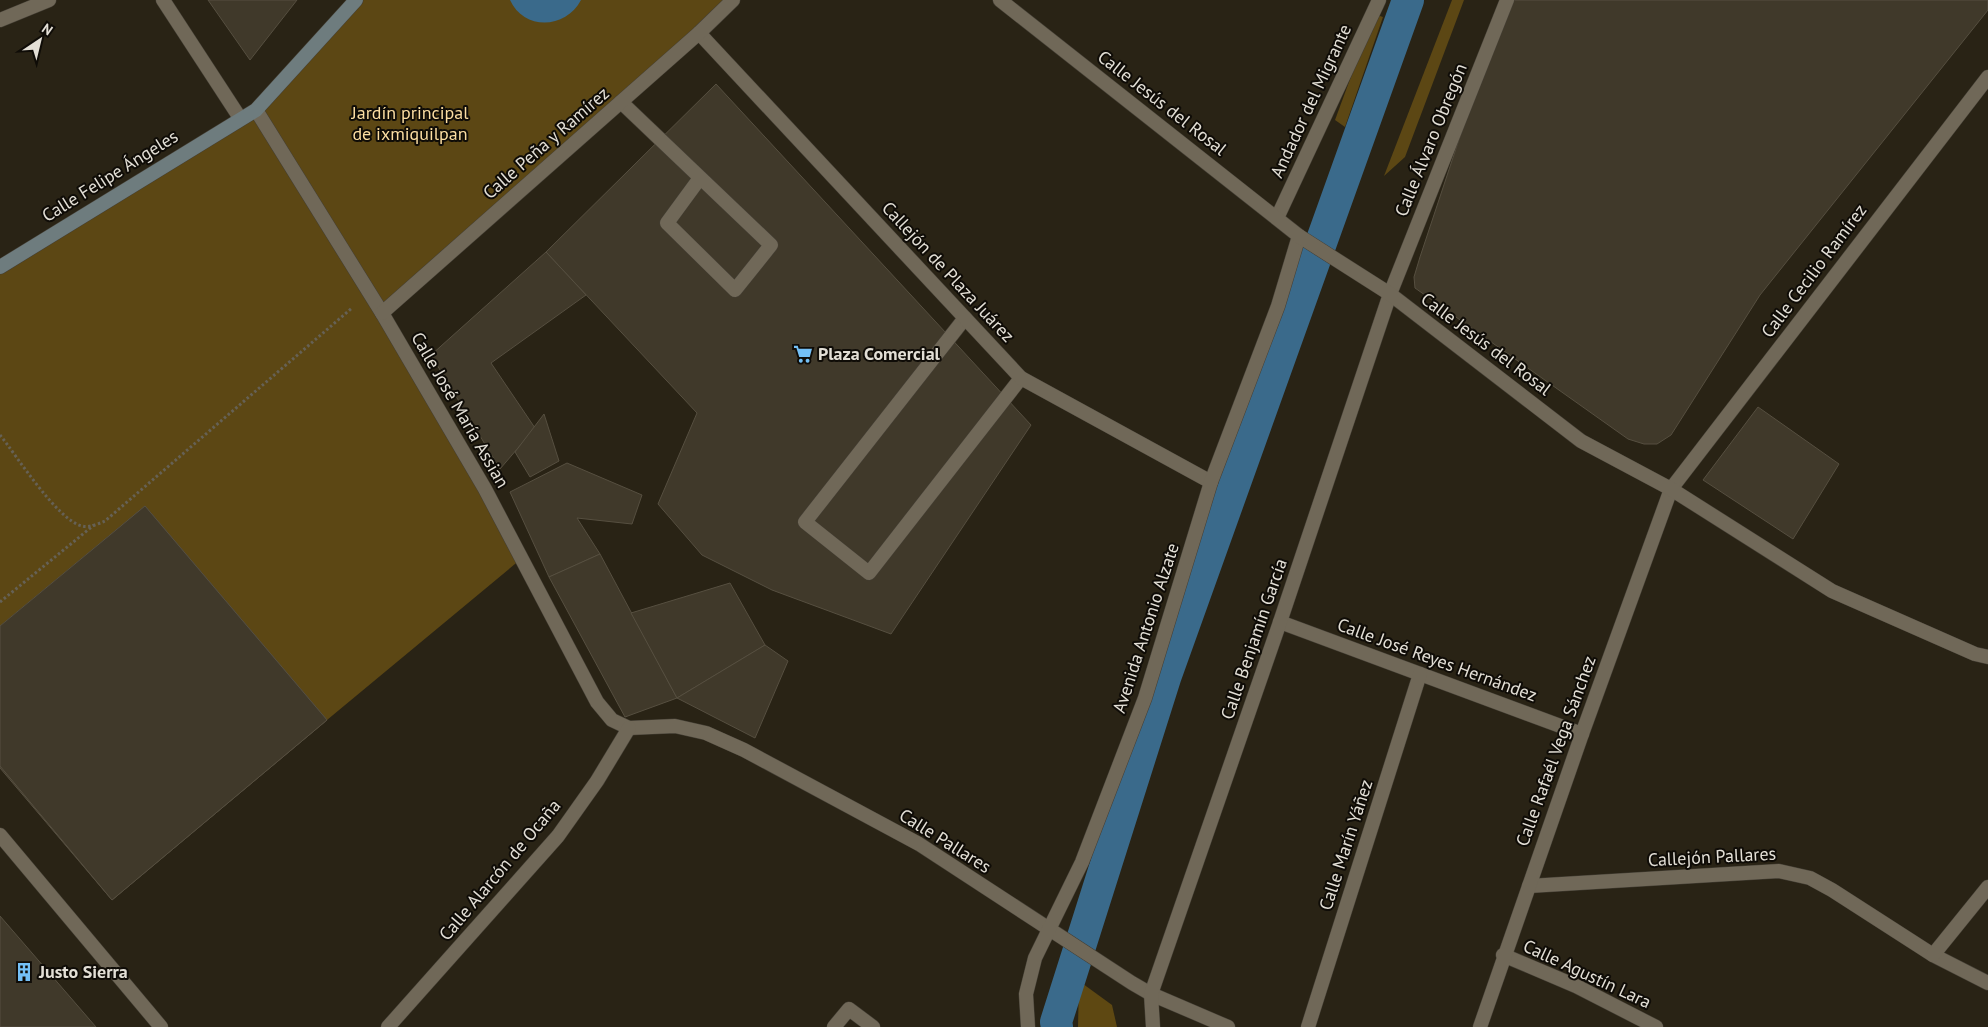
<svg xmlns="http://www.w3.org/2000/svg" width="1988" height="1027" font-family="'PT Sans',sans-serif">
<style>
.green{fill:#5c4714}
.forest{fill:#5e4812}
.water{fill:#3a6a8b}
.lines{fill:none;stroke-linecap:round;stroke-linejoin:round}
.canal{stroke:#3a6a8b;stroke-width:32}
.building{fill:#40392a;stroke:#564f40}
.service-casing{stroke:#443f35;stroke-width:15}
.minor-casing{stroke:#443f35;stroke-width:15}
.tertiary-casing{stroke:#443f35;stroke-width:15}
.secondary-casing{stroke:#443f35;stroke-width:15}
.path{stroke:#666155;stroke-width:3;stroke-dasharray:2.5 2.5;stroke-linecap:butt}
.service{stroke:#706858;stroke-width:14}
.minor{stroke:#706858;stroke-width:14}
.tertiary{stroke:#706858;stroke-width:14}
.secondary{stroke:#6e7c7e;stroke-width:14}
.labels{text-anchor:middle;stroke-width:4;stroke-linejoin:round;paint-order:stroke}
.street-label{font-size:18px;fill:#e3dfd6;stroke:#0f0c07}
.park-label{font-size:18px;fill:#fcdea2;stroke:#0f0c07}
.poi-label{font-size:18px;font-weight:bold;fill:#e3dfd6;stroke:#0f0c07;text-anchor:start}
</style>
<rect width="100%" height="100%" fill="#292315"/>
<!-- green -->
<g class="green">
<polygon points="356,0 733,0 382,313 521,559 327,720 145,506 0,626 0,267 256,110"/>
<polygon points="1452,0 1464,0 1405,157 1384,176"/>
<polygon points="1374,14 1383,17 1345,127 1335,120"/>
</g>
<!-- forest -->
<polygon class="forest" points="1079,981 1112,1005 1117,1027 1078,1027"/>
<!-- water -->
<path class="water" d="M510 0H581C566 29 524 31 510 0Z"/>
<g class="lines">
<!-- canal -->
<polyline class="canal" points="1057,1027 1056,1022 1166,675 1408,0"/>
</g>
<!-- building -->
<g class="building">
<polygon points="208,0 297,0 250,60"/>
<polygon points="1509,0 1988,0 1988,10 1760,295 1671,435 1657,444 1644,444 1628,439 1415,288 1414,277 1420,257 1489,49"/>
<polygon points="716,84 1031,425 891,634 772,590 702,555 658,504 697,413 546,252"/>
<polygon points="546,252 586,295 491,363 535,428 500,469 431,355"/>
<polygon points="1758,407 1839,464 1793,539 1703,480"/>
<polygon points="544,414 559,461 530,477 515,452"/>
<polygon points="567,463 642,495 632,524 577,518 600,554 549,577 510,492"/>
<polygon points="145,506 327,720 112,900 0,768 0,628"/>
<polygon points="145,506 327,720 112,900 0,766 0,626"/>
<polygon points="600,554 677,698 625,717 549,577"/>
<polygon points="730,583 765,645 677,698 631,613"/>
<polygon points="765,645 788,661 755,738 677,698"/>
<polygon points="0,916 96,1027 0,1027"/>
</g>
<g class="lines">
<!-- service casing -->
<g class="service-casing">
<g id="service">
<polyline points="621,102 771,245 735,290 667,223 700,178"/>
<polyline points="965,318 805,522 869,573 1021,378"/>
</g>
</g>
<!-- minor casing -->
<g class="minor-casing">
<g id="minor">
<polyline points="163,0 240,118"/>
<polyline points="0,20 49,0"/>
<polyline points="699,33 1021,378 1211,482"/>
<polyline points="256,110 382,313 485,489 597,702 612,720 629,728 675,726 706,733 744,750 919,844 1132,983 1151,994 1228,1027"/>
<polyline points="1277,218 1379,0"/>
<polyline points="382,313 699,33 733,0"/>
<polyline points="1280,622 1582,734"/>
<polyline points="1529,886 1779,871 1810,878 1832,890 1933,955 1988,983"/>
<polyline points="1503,955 1576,986 1656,1027"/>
<polyline points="1933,955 1988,887"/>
<polyline points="388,1027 558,836 597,781 629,728"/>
<polyline points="834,1027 849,1009 873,1027"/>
<polyline points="1028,1027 1026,994 1035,958 1082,862 1145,698 1211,482 1278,306 1299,236"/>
<polyline points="1153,1027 1151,994 1280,622 1390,294 1507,0"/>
<polyline points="1308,1027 1420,674"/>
<polyline points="1480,1027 1582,734 1671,489 1988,77"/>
</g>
</g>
<!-- tertiary casing -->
<g class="tertiary-casing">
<g id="tertiary">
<polyline points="1000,0 1299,236 1390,294 1581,441 1671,489 1832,591 1975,654 1988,657"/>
<polyline points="0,835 161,1027"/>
</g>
</g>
<!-- secondary casing -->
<g class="secondary-casing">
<polyline id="secondary" points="0,267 256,110 356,0"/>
</g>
<!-- path -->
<g class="path">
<path d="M0 435C17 456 57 520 82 526 89 528 98 524 105 521L352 308"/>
<polyline points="0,602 94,525"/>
</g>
<!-- service -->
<use href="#service" class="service"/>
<!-- minor -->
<use href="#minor" class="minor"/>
<!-- tertiary -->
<use href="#tertiary" class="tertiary"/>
<!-- secondary -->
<use href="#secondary" class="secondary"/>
</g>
<!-- icons -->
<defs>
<g id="supermarket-bare" transform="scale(1.5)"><path d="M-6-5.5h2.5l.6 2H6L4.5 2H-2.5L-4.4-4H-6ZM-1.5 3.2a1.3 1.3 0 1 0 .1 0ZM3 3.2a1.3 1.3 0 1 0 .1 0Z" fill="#74c0f6" stroke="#0f0c07" stroke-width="2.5" paint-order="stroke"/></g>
<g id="building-bare" transform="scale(1.5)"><path d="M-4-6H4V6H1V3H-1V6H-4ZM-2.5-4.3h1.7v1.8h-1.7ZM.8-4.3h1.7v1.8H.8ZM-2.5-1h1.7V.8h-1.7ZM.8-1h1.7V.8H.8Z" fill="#74c0f6" stroke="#0f0c07" stroke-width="2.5" paint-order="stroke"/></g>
</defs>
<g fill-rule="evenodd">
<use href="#supermarket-bare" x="803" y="354"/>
<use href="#building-bare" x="24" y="972"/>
</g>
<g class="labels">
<!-- street labels -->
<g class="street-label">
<text transform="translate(1311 101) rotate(-65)" y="6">Andador del Migrante</text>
<text transform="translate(1162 103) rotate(38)" y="6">Calle Jesús del Rosal</text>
<text transform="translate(1431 140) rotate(-68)" y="6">Calle Álvaro Obregón</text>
<text transform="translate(546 143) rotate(-41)" y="6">Calle Peña y Ramírez</text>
<text transform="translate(110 176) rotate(-32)" y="6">Calle Felipe Ángeles</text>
<text transform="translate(1814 271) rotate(-53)" y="6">Calle Cecilio Ramírez</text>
<text transform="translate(948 272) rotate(47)" y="6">Callejón de Plaza Juárez</text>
<text transform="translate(1486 344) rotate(37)" y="6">Calle Jesús del Rosal</text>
<text transform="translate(460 410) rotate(60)" y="6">Calle José María Assian</text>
<text transform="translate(1146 628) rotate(-72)" y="6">Avenida Antonio Alzate</text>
<text transform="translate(1254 639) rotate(-71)" y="6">Calle Benjamín García</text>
<text transform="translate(1437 660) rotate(20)" y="6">Calle José Reyes Hernández</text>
<text transform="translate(1556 751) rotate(-70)" y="6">Calle Rafaél Vega Sánchez</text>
<text transform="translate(945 841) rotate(32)" y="6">Calle Pallares</text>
<text transform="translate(1346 845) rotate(-72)" y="6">Calle Marín Yáñez</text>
<text transform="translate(1712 857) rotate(-3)" y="6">Callejón Pallares</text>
<text transform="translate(500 870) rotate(-50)" y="6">Calle Alarcón de Ocaña</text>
<text transform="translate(1587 974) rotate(25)" y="6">Calle Agustín Lara</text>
</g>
<!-- park labels -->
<g class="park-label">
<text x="410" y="119">Jardín principal<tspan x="410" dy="21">de ixmiquilpan</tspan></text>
</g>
<!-- poi labels -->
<g class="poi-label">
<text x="818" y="360">Plaza Comercial</text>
<text x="39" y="978">Justo Sierra</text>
</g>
</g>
<!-- north arrow -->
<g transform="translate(40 40) rotate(35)" stroke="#0f0c07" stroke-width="4" paint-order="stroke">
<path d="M0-4L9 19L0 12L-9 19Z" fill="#e3dfd6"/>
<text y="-8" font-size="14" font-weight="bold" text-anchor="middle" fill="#e3dfd6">N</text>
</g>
</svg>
